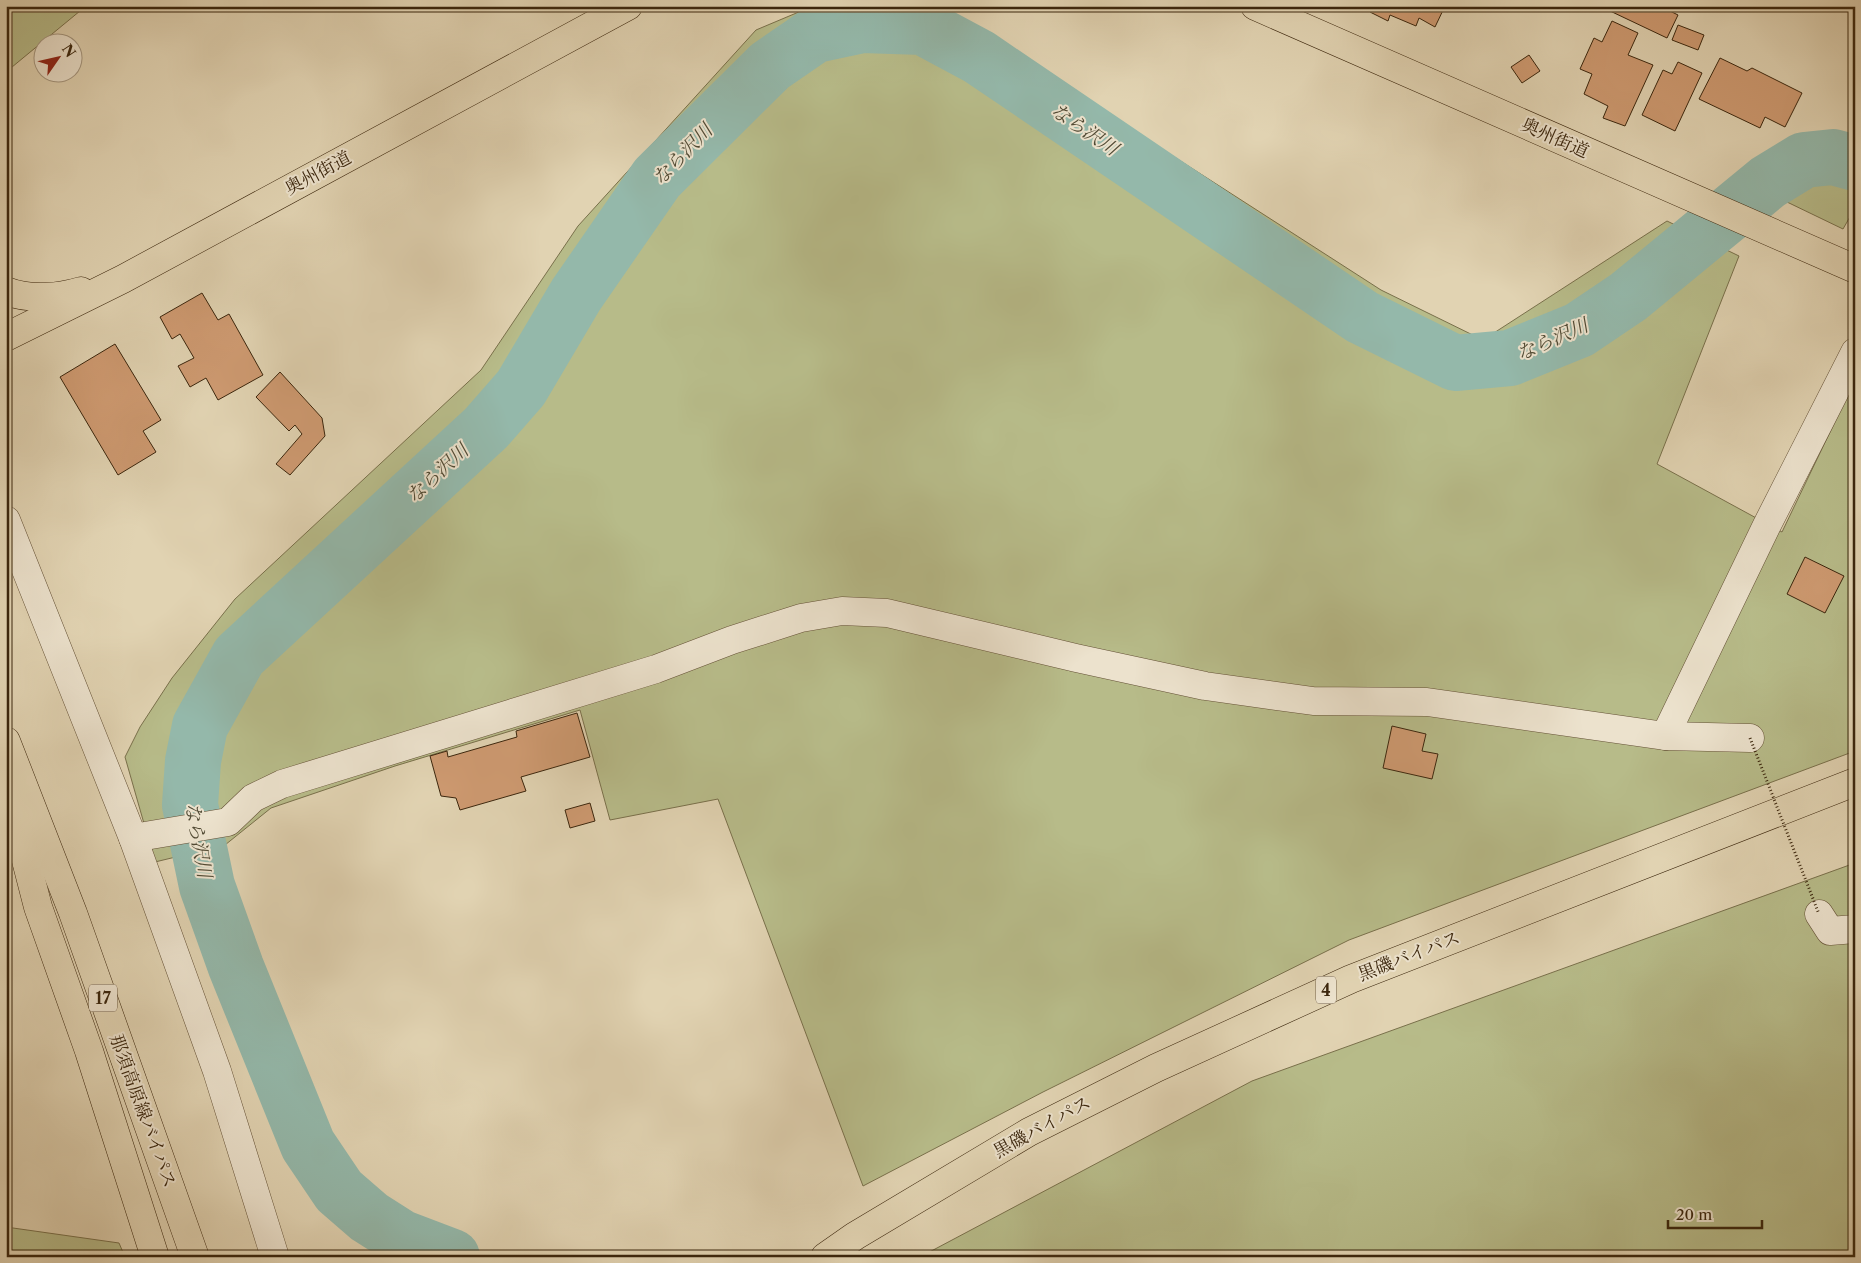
<svg xmlns="http://www.w3.org/2000/svg" width="1861" height="1263" font-family="'Libre Caslon Text','Noto Serif JP',serif">
<style>
.green{fill:#b7bb89;stroke:#79704b}
.lines{fill:none;stroke-linecap:round;stroke-linejoin:round}
.river{stroke:#94b8aa;stroke-width:56}
.building{fill:#ce9a71;stroke:#3b260d}
.minor-casing{stroke:#645136;stroke-width:29}
.major-casing{stroke:#3b260d;stroke-width:29}
.highway-casing{stroke:#3b260d;stroke-width:29}
.minor{stroke:#ece2cd;stroke-width:28}
.major{stroke:#e1d3b2;stroke-width:28}
.highway{stroke:#e1d3b2;stroke-width:28}
.path-bridge{stroke:#3b260d;stroke-width:3;stroke-dasharray:1 2.5;stroke-linecap:butt}
.labels{text-anchor:middle;stroke-width:4;stroke-linejoin:round;paint-order:stroke}
.shield{fill:#ece2cd;stroke:#705e47;stroke-width:1}
.shield-label{font-size:16px;font-weight:bold;fill:#3b260d}
.street-label{font-size:18px;fill:#3b260d;stroke:#ece2cd}
.water-label{font-size:19px;font-style:italic;fill:#514a34;stroke:#ece2cd}
</style>
<rect width="100%" height="100%" fill="#e1d3b2"/>
<filter id="stains"><feTurbulence type="fractalNoise" baseFrequency=".004" numOctaves="4"/><feColorMatrix values="0 0 0 0 .2 0 0 0 0 .09 0 0 0 0 .02 0 0 0 .5 -.17"/></filter>
<radialGradient id="worn" r=".72"><stop offset=".6" stop-color="#630" stop-opacity="0"/><stop offset="1" stop-color="#630" stop-opacity=".3"/></radialGradient>
<!-- green -->
<g class="green">
<polygon points="6,6 86,6 6,72"/>
<polygon points="813,6 935,6 1050,77 1381,290 1483,340 1667,221 1739,256 1657,464 1782,532 1855,380 1855,751 1349,940 1043,1092 863,1186 718,799 610,820 580,710 395,766 271,808 225,845 155,862 125,757 140,727 172,678 235,599 481,370 578,226 756,30"/>
<polygon points="1855,148 1855,208 1843,229 1787,202 1834,172"/>
<polygon points="1855,863 1855,1257 920,1257 1252,1081"/>
<polygon points="6,1227 119,1243 125,1257 6,1257"/>
</g>
<g class="lines">
<!-- river -->
<polyline class="river" points="452,1257 402,1238 369,1217 339,1191 308,1145 236,967 207,886 190,805 193,761 200,726 239,656 486,428 521,388 576,295 657,178 770,66 815,35 862,25 923,27 979,57 1362,317 1455,363 1510,358 1579,330 1628,297 1768,182 1804,160 1833,157 1855,163"/>
</g>
<!-- building -->
<g class="building">
<polygon points="1372,6 1445,6 1435,27 1419,18 1416,26 1390,15 1388,21 1370,12"/>
<polygon points="1613,6 1660,6 1678,15 1667,38 1608,10"/>
<polygon points="1612,21 1638,33 1628,55 1653,65 1625,126 1603,118 1608,106 1584,94 1592,74 1580,69 1594,38 1602,42"/>
<polygon points="1678,25 1704,35 1698,50 1672,40"/>
<polygon points="1529,55 1540,71 1522,83 1511,67"/>
<polygon points="1720,58 1747,71 1752,68 1802,93 1785,127 1765,117 1760,128 1699,99"/>
<polygon points="1678,62 1702,73 1675,131 1642,115 1663,70 1672,74"/>
<polygon points="202,293 218,320 229,314 263,375 218,400 206,378 190,387 178,366 194,358 180,334 172,339 160,317"/>
<polygon points="115,344 161,420 143,431 156,452 118,475 60,377"/>
<polygon points="280,372 322,418 325,436 290,475 276,464 302,434 295,425 289,431 256,397"/>
<polygon points="1805,557 1844,576 1825,613 1787,594"/>
<polygon points="577,713 590,757 521,777 526,791 460,810 456,798 441,796 430,756 447,751 448,757 517,737 516,731"/>
<polygon points="1392,726 1426,734 1422,751 1438,754 1432,779 1383,768"/>
<polygon points="590,803 595,821 570,828 565,810"/>
</g>
<g class="lines">
<!-- minor casing -->
<g class="minor-casing">
<g id="minor">
<polyline points="6,520 133,838 217,1071 275,1257"/>
<polyline points="1665,736 1766,527 1855,352"/>
<polyline points="133,838 228,822 253,798 282,784 656,669 732,640 801,618 842,611 887,613 1076,658 1205,686 1313,701 1427,702 1665,736 1750,738"/>
<polyline points="1819,914 1830,931 1855,929"/>
</g>
</g>
<!-- major casing -->
<g class="major-casing">
<g id="major">
<polyline points="1255,6 1855,269"/>
<path d="M6 291C29 300 58 298 81 291"/>
<polyline points="6,337 123,279 628,6"/>
<polyline points="6,741 73,913 195,1257"/>
<polyline points="6,783 38,907 89,1051 155,1257"/>
</g>
</g>
<!-- highway casing -->
<g class="highway-casing">
<polyline id="highway" points="825,1257 855,1236 1029,1132 1156,1068 1351,979 1855,782"/>
</g>
<!-- minor -->
<use href="#minor" class="minor"/>
<!-- major -->
<use href="#major" class="major"/>
<!-- highway -->
<use href="#highway" class="highway"/>
<!-- path-bridge -->
<polyline class="path-bridge" points="1750,738 1819,914"/>
</g>
<g class="labels">
<!-- shield labels -->
<g class="shield">
<rect x="1316" y="976.5" width="20" height="27" rx="4"/>
<rect x="89" y="984.5" width="28" height="27" rx="4"/>
</g>
<g class="shield-label">
<text x="1326" y="996">4</text>
<text x="103" y="1004">17</text>
</g>
<!-- street labels -->
<g class="street-label">
<text transform="translate(1555 138) rotate(24)" y="6">奥州街道</text>
<text transform="translate(318 173) rotate(-28)" y="6">奥州街道</text>
<text transform="translate(1409 956) rotate(-21)" y="6">黒磯バイパス</text>
<text transform="translate(143 1111) rotate(70)" y="6">那須高原線バイパス</text>
<text transform="translate(1042 1127) rotate(-29)" y="6">黒磯バイパス</text>
</g>
<!-- water labels -->
<g class="water-label">
<text transform="translate(1085 129) rotate(34)" y="7">なら沢川</text>
<text transform="translate(682 154) rotate(-46)" y="7">なら沢川</text>
<text transform="translate(1552 339) rotate(-24)" y="7">なら沢川</text>
<text transform="translate(437 473) rotate(-43)" y="7">なら沢川</text>
<text transform="translate(199 840) rotate(80)" y="7">なら沢川</text>
</g>
</g>
<!-- margin -->
<rect width="1861" height="1263" fill="none" stroke="#e1d3b2" stroke-width="25"/>
<rect x="8" y="8" width="1846" height="1248" fill="none" stroke="#3b260d" stroke-width="2.5"/>
<rect x="12" y="12" width="1836" height="1238" fill="none" stroke="#3b260d"/>
<!-- north arrow -->
<g transform="translate(58 58) rotate(56)"><circle r="24" fill="#ece2cd" stroke="#a59780"/>
<path d="M0-4L9 19L0 12L-9 19Z" fill="#8f2418"/>
<text y="-8" font-size="14" font-weight="bold" text-anchor="middle" fill="#3b260d">N</text>
</g>
<!-- scale -->
<path d="M1668 1220v8h94v-8" fill="none" stroke="#3b260d" stroke-width="2.5"/>
<text x="1676" y="1220" font-size="15" fill="#3b260d" stroke="#ece2cd" stroke-width="4" paint-order="stroke">20 m</text>
<rect width="100%" height="100%" filter="url(#stains)"/>
<rect width="100%" height="100%" fill="url(#worn)"/>
</svg>
